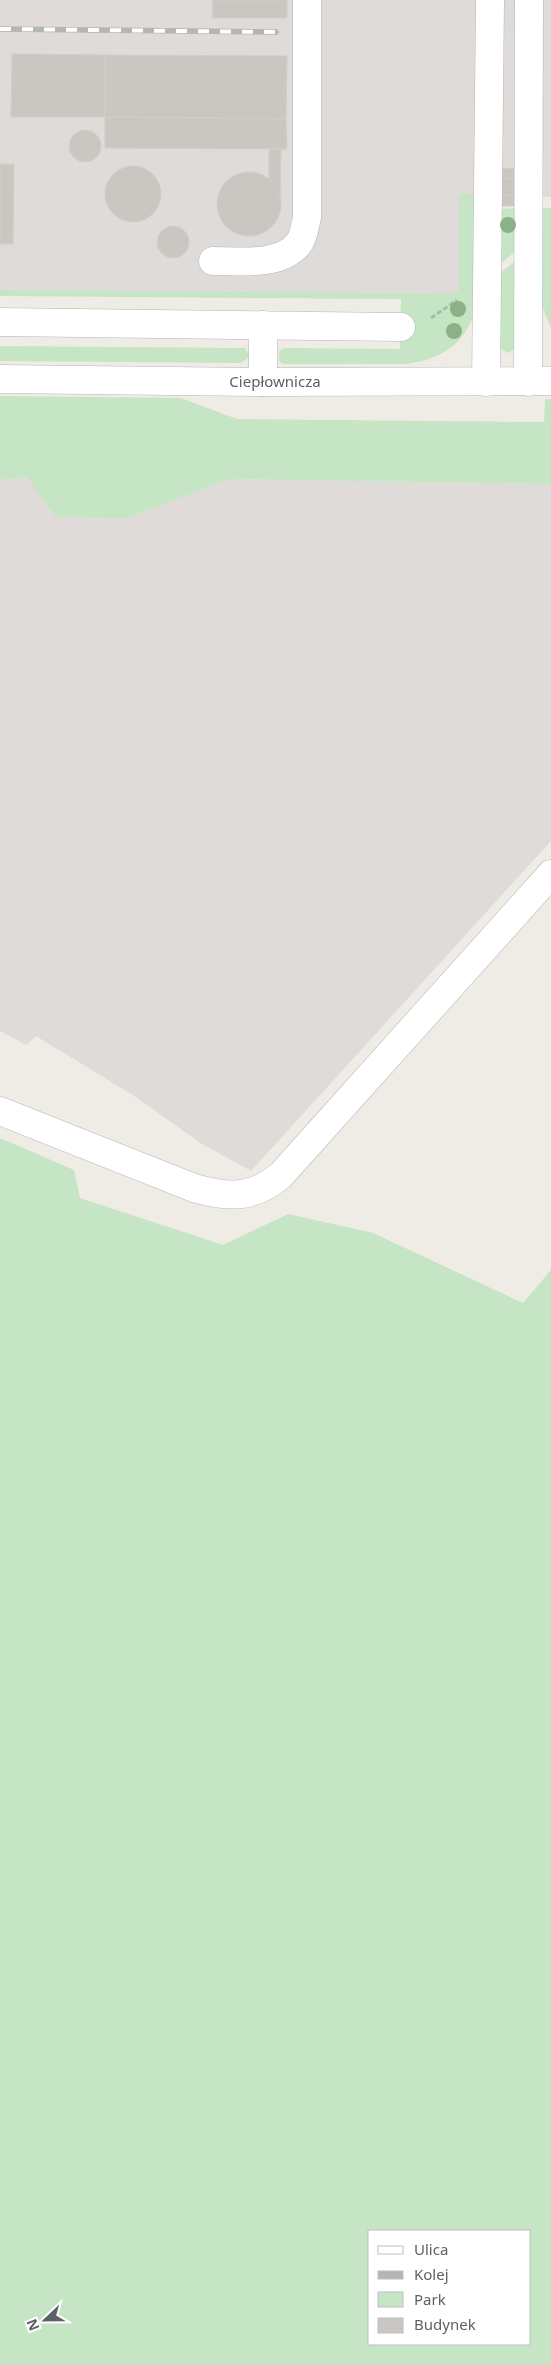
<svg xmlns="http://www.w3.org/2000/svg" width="551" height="2365" font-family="'Noto Sans',sans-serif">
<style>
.industrial{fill:#dedbd8}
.green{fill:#c5e5c4;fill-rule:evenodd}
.building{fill:#cac7c2;stroke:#d3cec4}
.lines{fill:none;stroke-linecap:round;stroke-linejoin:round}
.minor-casing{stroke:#b3b6ba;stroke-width:29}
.path{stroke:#9cc3a6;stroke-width:3;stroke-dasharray:5 2.5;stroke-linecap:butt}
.minor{stroke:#fff;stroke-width:28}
.rail-casing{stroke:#b4b5b5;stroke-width:5.5}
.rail{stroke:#fff;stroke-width:4;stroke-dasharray:11;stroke-linecap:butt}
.tree{fill:#8bb187}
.labels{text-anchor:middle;stroke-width:4;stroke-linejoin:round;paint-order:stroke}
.street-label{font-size:15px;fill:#5d6165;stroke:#fff}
</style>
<rect width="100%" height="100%" fill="#efece6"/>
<!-- industrial -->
<g class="industrial">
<polygon points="0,0 551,0 551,197 459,194 459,293 0,290"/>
<polygon points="27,477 128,518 228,479 551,484 551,841 251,1171 202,1144 136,1097 36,1036 26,1045 0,1031 0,480"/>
</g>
<!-- green -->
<g class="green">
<path d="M459 194H479L475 313C463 345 440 360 406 364H283L279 361V351L284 348 400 349 401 299 0 296V290L459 293Z"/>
<polygon points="518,208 518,249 499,265 500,209"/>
<polygon points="538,208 551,208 551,328 540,301"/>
<polygon points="518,259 517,348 507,353 500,348 499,274"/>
<polygon points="0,346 245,348 249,355 247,359 240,363 0,361"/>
<polygon points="0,396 181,398 237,419 544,422 545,399 551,399 551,484 228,479 128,518 56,517 27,477 0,480"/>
<path d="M0 1138 74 1170 80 1198 223 1245 288 1214 373 1233 523 1303 551 1270V2365H0ZM530 2231V2344H370V2231Z"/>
</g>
<!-- building -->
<g class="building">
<polygon points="213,0 287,0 287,18 212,18"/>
<polygon points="12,54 105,55 105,117 11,117"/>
<polygon points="105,55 287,56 286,119 105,117"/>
<polygon points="105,117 286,119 287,149 105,148"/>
<circle cx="85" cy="146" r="16"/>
<polygon points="269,149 281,149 280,196 269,179"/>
<polygon points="0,164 14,164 13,244 0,244"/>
<circle cx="133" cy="194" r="28"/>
<polygon points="500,168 520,169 518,206 500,206"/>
<circle cx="249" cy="204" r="32"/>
<polygon points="500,178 519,179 518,195 499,195"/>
<circle cx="173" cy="242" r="16"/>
</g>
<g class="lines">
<!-- minor casing -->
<g class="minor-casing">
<g id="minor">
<path d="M213 261C239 261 281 267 299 243 304 236 305 226 307 217V0"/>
<polyline points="0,322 401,327"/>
<polyline points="263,325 263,382"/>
<polyline points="0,379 263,382 551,381"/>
<polyline points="486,382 490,0"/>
<polyline points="528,382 529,0"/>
<path d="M0 1111 194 1188C228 1198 253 1199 281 1175L551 874"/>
</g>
</g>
<!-- path -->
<polyline class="path" points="431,318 457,300"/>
<!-- minor -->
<use href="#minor" class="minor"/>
<!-- rail casing -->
<g class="rail-casing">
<polyline id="rail" points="0,29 276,32"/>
</g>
<!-- rail -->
<use href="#rail" class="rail"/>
</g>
<!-- trees -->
<g class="tree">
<circle cx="508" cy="225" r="8"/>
<circle cx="458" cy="309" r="8"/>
<circle cx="454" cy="331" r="8"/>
</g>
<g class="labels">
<!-- street labels -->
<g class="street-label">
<text x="275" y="387">Ciepłownicza</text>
</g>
</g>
<!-- legend -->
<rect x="368" y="2230" width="162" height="115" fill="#ffffff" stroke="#bec0c1"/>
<rect x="378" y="2246" width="25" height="8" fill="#ffffff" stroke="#bec0c1"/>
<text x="414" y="2255" font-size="15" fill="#5d6165">Ulica</text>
<rect x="378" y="2271" width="25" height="8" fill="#b4b5b5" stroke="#bec0c1"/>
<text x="414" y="2280" font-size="15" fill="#5d6165">Kolej</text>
<rect x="378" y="2292" width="25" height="15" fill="#c5e5c4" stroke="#bec0c1"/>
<text x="414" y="2305" font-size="15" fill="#5d6165">Park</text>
<rect x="378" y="2318" width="25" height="15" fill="#cac7c2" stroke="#bec0c1"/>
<text x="414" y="2330" font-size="15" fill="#5d6165">Budynek</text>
<!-- north arrow -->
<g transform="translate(45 2320) rotate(248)" stroke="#ffffff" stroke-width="4" paint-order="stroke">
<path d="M0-4L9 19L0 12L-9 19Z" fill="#5d6165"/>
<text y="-8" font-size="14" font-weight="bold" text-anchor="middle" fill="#5d6165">N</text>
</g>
</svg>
